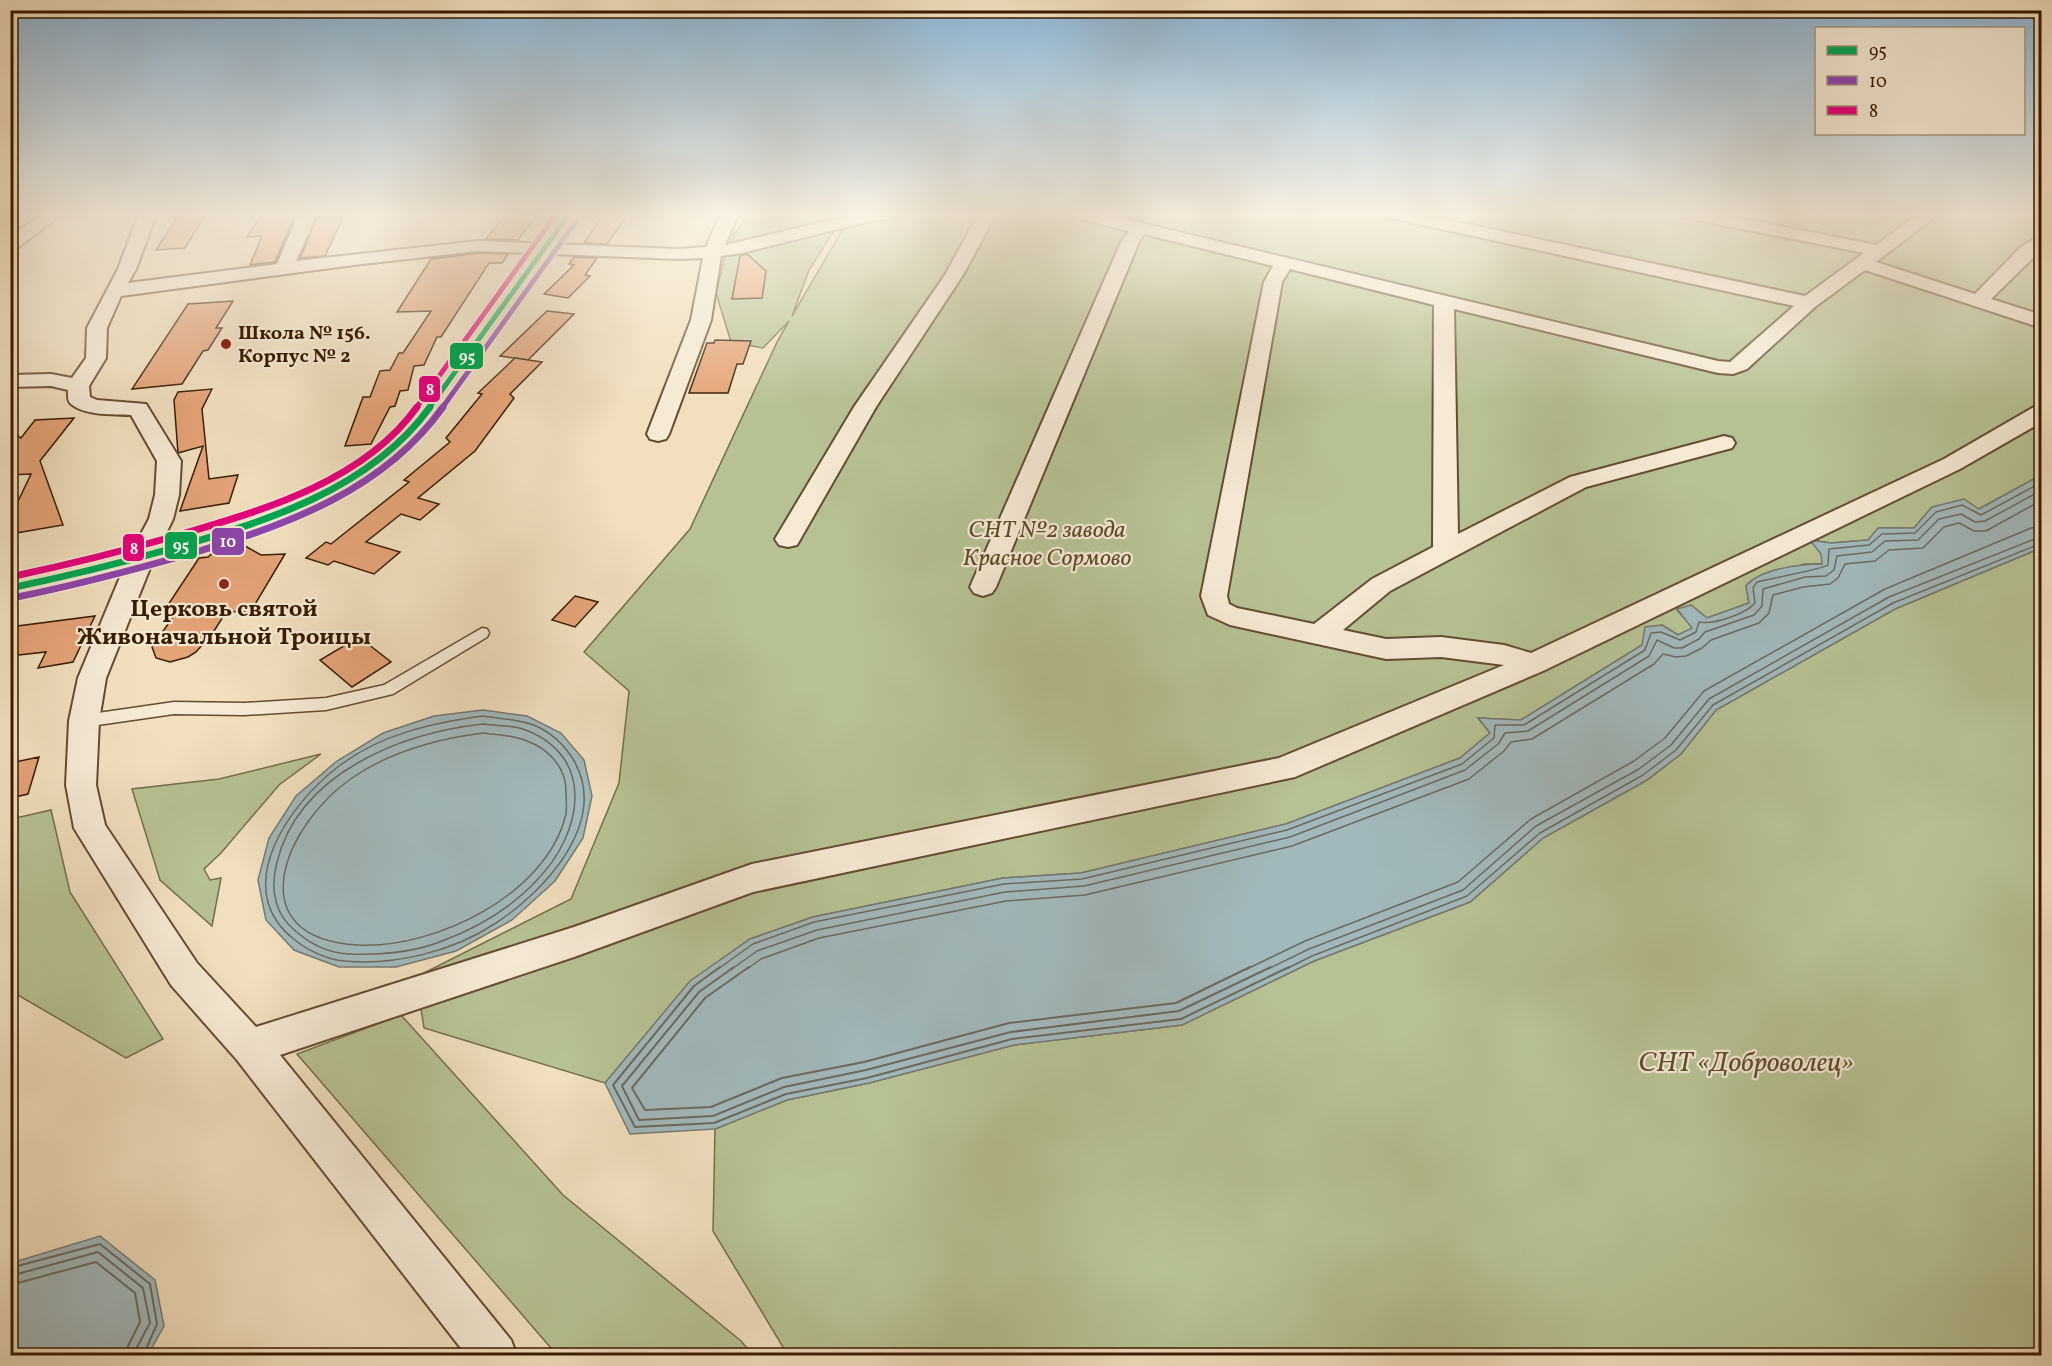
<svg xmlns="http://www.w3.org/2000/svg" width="2052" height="1366" font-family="Vollkorn,serif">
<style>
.green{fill:#b7c294;stroke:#766e4a;stroke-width:1.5;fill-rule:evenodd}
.water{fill:#a1b9bd;stroke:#767a71;stroke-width:1.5}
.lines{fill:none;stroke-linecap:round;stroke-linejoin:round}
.shore-far1{stroke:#6c6a5e;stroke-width:1.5}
.shore{stroke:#6c6a5e;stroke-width:2}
.building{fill:#e5a378;stroke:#361b00;stroke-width:1.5}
.service-casing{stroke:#654c30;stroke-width:3}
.minor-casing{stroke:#654c30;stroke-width:4}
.primary-casing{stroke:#361b00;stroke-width:3}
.service{fill:#f6ead5;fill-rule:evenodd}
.minor{fill:#f6ead5;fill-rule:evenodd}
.primary{fill:#f1dfbe;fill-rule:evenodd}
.bus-1-far1-casing{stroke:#f6ead5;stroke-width:8}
.bus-1-casing{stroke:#f6ead5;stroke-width:10}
.bus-2-far1-casing{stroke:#f6ead5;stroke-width:8}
.bus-2-casing{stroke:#f6ead5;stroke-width:10}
.bus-3-far1-casing{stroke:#f6ead5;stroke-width:8}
.bus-3-casing{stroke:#f6ead5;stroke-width:10}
.bus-1-far1{stroke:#00a651;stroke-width:5}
.bus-1{stroke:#00a651;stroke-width:7}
.bus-2-far1{stroke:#8e44ad;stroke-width:5}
.bus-2{stroke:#8e44ad;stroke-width:7}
.bus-3-far1{stroke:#e5007d;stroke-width:5}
.bus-3{stroke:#e5007d;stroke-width:7}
.poi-dot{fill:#8f2418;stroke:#f6ead5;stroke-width:2}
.labels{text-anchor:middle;stroke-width:4.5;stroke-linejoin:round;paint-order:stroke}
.far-poi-label{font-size:20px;font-weight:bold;fill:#361b00;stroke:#f6ead5;text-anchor:start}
.park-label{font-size:24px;font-style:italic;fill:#5d4d2c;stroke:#f6ead5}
.poi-label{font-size:24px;font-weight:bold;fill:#361b00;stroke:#f6ead5}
.near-park-label{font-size:28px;font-style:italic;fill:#5d4d2c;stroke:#f6ead5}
.line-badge{stroke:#f6ead5;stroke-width:2}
.badge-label{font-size:16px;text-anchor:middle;font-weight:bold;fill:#fff}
</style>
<rect width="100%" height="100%" fill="#f1dfbe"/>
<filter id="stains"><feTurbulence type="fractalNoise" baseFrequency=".00333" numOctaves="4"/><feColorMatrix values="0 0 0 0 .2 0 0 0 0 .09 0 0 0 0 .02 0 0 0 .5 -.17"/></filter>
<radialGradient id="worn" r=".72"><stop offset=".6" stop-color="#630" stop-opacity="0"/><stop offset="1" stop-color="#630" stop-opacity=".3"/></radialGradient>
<!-- green -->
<g class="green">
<path d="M748 213H2041V475L1979 509 1932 507 1914 528H1879L1868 540 1831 543 1811 540 1822 554V564H1804L1746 586 1749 603 1707 618 1691 605 1677 610 1693 628 1678 635 1662 625 1642 645 1521 720 1478 718 1490 733 1460 758 1286 824 1081 873 1003 878 813 917 750 939 690 982 605 1083 424 1028 416 977 571 899 619 783 629 691 584 652 690 529 778 340 789 321 763 348 731 342 716 293 727 248 734 236 732 234 738 230ZM851 215 792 316 809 270 843 217Z"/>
<polygon points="2041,548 2041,1355 791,1355 783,1347 713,1231 715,1129 787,1100 869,1083 1014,1045 1182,1025 1314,961 1470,902 1543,838 1647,780 1681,754 1716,710 1895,609"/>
<polygon points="321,754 279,785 221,853 204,869 210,880 221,878 212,926 160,880 132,789 219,779"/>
<polygon points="51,810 70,892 163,1039 126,1058 11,991 11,819"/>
<polygon points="401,1015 563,1195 741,1341 753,1355 557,1355 297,1054"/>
</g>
<!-- water -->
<g class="water">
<path d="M2041 475V548L1895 609 1716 710 1681 754 1647 780 1543 838 1470 902 1314 961 1182 1025 1014 1045 869 1083 787 1100 715 1129 630 1134 605 1083 690 981 750 939 813 917 1003 878 1081 873 1286 824 1460 758 1490 733 1478 718 1521 720 1642 645 1645 627 1662 625 1678 635 1692 628 1677 609 1691 605 1707 618 1749 603 1746 586C1759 569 1801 564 1822 564L1821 554 1810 540 1831 543 1868 540 1878 528H1914L1932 507 1964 499 1979 509Z"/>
<polygon points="483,710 527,716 561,733 584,760 592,796 583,838 555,881 512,920 456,951 396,967 339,967 294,950 266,920 258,880 269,838 296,796 337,761 383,733 434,716"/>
<polygon points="100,1236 155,1280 164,1326 148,1355 11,1355 11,1263"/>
</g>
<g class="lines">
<!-- shore-far1 -->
<g class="shore-far1">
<path d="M483 716C501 719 520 719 536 726 552 733 564 745 573 759 610 821 546 890 496 923 454 951 395 966 344 961 328 960 307 950 295 940 228 889 290 803 339 766 381 734 432 723 483 716Z"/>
<path d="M483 724C496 726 511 725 523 729 598 756 582 834 537 880 512 907 477 928 442 941 413 953 380 955 349 954 325 953 305 941 289 925 273 908 271 884 277 862 299 773 401 733 483 724Z"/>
<path d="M483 733C498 735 513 735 527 741 549 749 566 768 566 791 566 798 567 807 566 814 547 895 434 949 358 945 236 938 285 824 352 778 391 751 436 739 483 733Z"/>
<path d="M718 969 753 944 814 922 1004 884 1082 879 1287 830 1462 764 1494 738 1495 725H1524L1645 650 1651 633 1661 632 1680 640 1696 632 1699 622C1713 625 1746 614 1755 603L1753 588 1757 582C1768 579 1823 569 1828 565L1829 549 1869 545 1882 534 1915 533 1936 512 1962 505 1981 515 2042 482"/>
<polyline points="732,969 757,951 817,930 1005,892 1084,886 1290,837 1465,770 1498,744 1505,733 1528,731 1649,656 1657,640 1674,648 1682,648 1699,639 1705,632 1754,615 1762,606 1763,589 1805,577 1826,576 1834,570 1837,556 1872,552 1885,541 1918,540 1939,519 1961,514 1975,522 1985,521 2042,490"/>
<polyline points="747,969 761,959 819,938 1006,901 1085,895 1292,846 1469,779 1504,751 1511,742 1532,739 1654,664 1663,654 1676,657 1686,656 1702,648 1711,640 1759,623 1769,613 1773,595 1803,587 1830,584 1838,578 1845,564 1875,561 1889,550 1923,548 1944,527 1959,523 1974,531 1986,531 2042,500"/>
<polyline points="1247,969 1305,941 1458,882 1531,819 1634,761 1665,738 1704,691 1885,589 2031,528 2042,527"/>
<polyline points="1268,969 1309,949 1463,890 1536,826 1639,769 1671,745 1709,699 1889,597 2042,536"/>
<polyline points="1286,969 1312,956 1467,896 1540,833 1643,775 1676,750 1713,705 1893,603 2042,543"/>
</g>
<!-- shore -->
<g class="shore">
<polyline points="720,967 694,986 613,1085 635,1127 714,1123 786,1094 867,1078 1012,1039 1181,1019 1289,967"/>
<polyline points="734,967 699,992 622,1086 639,1120 713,1116 784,1087 866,1070 1011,1032 1179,1011 1271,967"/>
<polyline points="749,967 705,998 632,1088 645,1110 711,1107 782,1078 864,1062 1009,1023 1176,1003 1250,967"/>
<polyline points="10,1268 100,1244 150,1284 157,1324 143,1356"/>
<polyline points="10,1276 98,1252 143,1288 150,1323 137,1347 135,1356"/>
<polyline points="10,1285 96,1262 135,1293 140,1322 128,1346 126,1356"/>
</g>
</g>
<!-- building -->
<g class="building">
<polygon points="180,213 206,213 185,248 156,250"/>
<polygon points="262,213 296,213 275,262 250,265 262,236 247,237"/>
<polygon points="604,213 628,214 607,244 584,243"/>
<polygon points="505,214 537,215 518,240 486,239"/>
<polygon points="343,217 325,256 300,258 317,218"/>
<polygon points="478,253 508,254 502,263 489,263 441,337 437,337 424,365 414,366 408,390 400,391 395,406 390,407 371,444 345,446 363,397 370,397 380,371 390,370 399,353 403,353 431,311 397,312 431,259"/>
<polygon points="747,254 766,271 762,298 732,299 740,256"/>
<polygon points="574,257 597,258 585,275 590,276 568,298 544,294 574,265 569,264"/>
<polygon points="233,301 216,328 222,328 208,350 203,351 182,384 132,389 188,304"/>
<polygon points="547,311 574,314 528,360 500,356"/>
<polygon points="715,340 751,341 743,364 737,364 728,393 689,393 707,343 714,343"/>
<polygon points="515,358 542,362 510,394 514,398 475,451 418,498 439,504 420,520 401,514 366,542 400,552 374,574 334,561 328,565 306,558 326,542 331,544 409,482 404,480 450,442 446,438 482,394 478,393"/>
<polygon points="212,389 202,409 209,479 238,475 229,503 180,511 203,446 178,453 174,400 178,392"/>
<polygon points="74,418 40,461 63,525 10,534 10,518 31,474 10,475 10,431 21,438 35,420"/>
<polygon points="235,545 245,546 261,555 285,554 251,611 226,612 207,642 204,643 196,652 188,657 170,662 156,658 152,647 175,614 162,614 199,558 208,557 214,552"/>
<polygon points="575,596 598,602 575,627 552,620"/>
<polygon points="95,616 73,662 38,668 46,652 10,656 10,627"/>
<polygon points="359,637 391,662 352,687 320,660"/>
<polygon points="39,757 28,794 10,798 10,763"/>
</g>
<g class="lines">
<!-- service casing -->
<g class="service-casing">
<polygon id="service" points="482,628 487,629 489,633 487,637 393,694 326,710 244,715 174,714 84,727 79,725 76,721 79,717 84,715 174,702 244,703 326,698 384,685"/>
</g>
<!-- minor casing -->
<g class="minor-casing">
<g id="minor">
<polygon points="44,213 64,213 16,249 10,250 10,236"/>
<path d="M139 213H157L136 269 128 283 277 264 299 213H317L296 261 478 241 678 249 706 247 721 213H739L725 245 862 213H904L901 217 871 221 742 253 721 256 711 320 669 434 666 439 658 441 650 439 647 434 691 320 703 258 678 259 478 251 354 265 121 296 107 328 106 358 89 386 90 397 97 400 146 404 181 461 179 495 173 519 154 558 106 678 99 721 96 785 105 825 197 963 256 1027 574 927 752 864 1279 758 1504 665 1441 657 1386 659 1230 625 1208 615 1201 596 1264 282 1273 266 1144 234 1139 242 996 587 992 593 983 596 974 593 970 587 1121 242 1129 231 1072 217 1069 213H1100L1718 361 1730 362 1794 306 1391 218 1385 217 1382 213H1416L1805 296 1864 253 1687 218 1681 217 1678 213H1714L1876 245 1920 213H1940L1876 262 1975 294 2022 246 2042 235V249L1991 299 2042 315V328L1865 270 1815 307 1747 369 1733 374 1718 373 1454 309 1458 534 1570 477 1724 436 1732 438 1735 443 1732 448 1586 487 1390 591 1343 630 1386 639 1441 637 1504 645 1531 653 1944 459 2034 407 2042 406V422L1960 469 1543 671 1295 777 753 892 574 957 280 1055 511 1340 517 1356H467L237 1060 171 985 74 828 66 785 69 721 78 678 128 558 149 519 155 495 157 461 131 415C113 414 86 416 71 404 67 401 68 395 68 390L51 386 10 387V375L51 374 72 378 86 358 87 328 118 269ZM1290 269 1434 305 1433 547 1372 579 1314 624 1237 608 1229 604 1227 596 1282 282Z"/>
<polygon points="979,213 997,213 963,275 876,407 797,545 788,547 779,545 775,539 854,407 945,275"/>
</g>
</g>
<!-- primary casing -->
<g class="primary-casing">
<path id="primary" d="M560 213H580L428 427C369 497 286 523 201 549 139 569 75 586 10 598V578L109 556 221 524 298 496 346 471 390 438 410 417Z"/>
</g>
<!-- service -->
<use href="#service" class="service"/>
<!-- minor -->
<use href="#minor" class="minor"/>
<!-- primary -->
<use href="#primary" class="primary"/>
<!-- bus-1-far1 casing -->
<g class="bus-1-far1-casing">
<polyline id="bus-1-far1" points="429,408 570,213"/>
</g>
<!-- bus-1 casing -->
<g class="bus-1-casing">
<path id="bus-1" d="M10 588C64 577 117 564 170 549 264 522 370 490 430 407"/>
</g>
<!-- bus-2-far1 casing -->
<g class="bus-2-far1-casing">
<polyline id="bus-2-far1" points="442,408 578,219"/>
</g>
<!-- bus-2 casing -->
<g class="bus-2-casing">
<path id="bus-2" d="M12 598C73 586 133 570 193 553 288 524 383 491 443 407"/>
</g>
<!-- bus-3-far1 casing -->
<g class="bus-3-far1-casing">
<polyline id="bus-3-far1" points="416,408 557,213"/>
</g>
<!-- bus-3 casing -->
<g class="bus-3-casing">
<path id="bus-3" d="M10 577C67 565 123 551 179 535 263 510 363 482 417 407"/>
</g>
<!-- bus-1-far1 -->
<use href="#bus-1-far1" class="bus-1-far1"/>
<!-- bus-1 -->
<use href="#bus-1" class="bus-1"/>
<!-- bus-2-far1 -->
<use href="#bus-2-far1" class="bus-2-far1"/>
<!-- bus-2 -->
<use href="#bus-2" class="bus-2"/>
<!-- bus-3-far1 -->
<use href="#bus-3-far1" class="bus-3-far1"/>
<!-- bus-3 -->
<use href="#bus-3" class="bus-3"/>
</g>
<!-- sky -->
<linearGradient id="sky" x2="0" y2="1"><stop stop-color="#8bb6d7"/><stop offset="0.53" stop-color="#f9f1e2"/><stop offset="1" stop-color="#f9f1e2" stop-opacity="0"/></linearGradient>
<rect width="2052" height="404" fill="url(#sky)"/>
<!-- markers -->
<g class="poi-dot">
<circle cx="226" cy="344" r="6"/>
<circle cx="224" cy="584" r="6"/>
</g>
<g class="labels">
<!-- far-poi labels -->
<g class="far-poi-label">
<text x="238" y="339">Школа № 156.<tspan x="238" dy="23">Корпус № 2</tspan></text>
</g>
<!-- park labels -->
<g class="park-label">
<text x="1047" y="537">СНТ №2 завода<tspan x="1047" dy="28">Красное Сормово</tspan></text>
</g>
<!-- poi labels -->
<g class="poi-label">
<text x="224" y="616">Церковь святой<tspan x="224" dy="28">Живоначальной Троицы</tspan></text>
</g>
<!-- near-park labels -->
<g class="near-park-label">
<text x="1746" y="1071">СНТ «Доброволец»</text>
</g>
</g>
<g class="line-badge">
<rect x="449" y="342" width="35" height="28" rx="6" fill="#00a651"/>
<rect x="418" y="375" width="23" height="28" rx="6" fill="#e5007d"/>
<rect x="211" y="527" width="34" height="29" rx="6" fill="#8e44ad"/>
<rect x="164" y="531" width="34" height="29" rx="6" fill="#00a651"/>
<rect x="122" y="533" width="23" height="29" rx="6" fill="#e5007d"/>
</g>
<g class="badge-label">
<text x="467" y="362">95</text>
<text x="430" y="395">8</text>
<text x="228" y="547">10</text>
<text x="181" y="551">95</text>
<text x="134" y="554">8</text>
</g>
<!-- margin -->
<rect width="2052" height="1366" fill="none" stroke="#f1dfbe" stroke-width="36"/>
<rect x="12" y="12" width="2028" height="1342" fill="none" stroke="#361b00" stroke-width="3"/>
<rect x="18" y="18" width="2016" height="1330" fill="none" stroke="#361b00" stroke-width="1.5"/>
<!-- legend -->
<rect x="1815" y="27" width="210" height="108" fill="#f6ead5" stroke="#a99780" stroke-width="1.5"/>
<rect x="1827" y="46" width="30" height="9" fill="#00a651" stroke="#a99780" stroke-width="1.5"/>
<text x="1869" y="57" font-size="18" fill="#361b00">95</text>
<rect x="1827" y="76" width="30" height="9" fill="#8e44ad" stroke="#a99780" stroke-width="1.5"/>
<text x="1869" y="87" font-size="18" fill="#361b00">10</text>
<rect x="1827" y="106" width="30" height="9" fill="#e5007d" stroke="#a99780" stroke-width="1.5"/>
<text x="1869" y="117" font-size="18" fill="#361b00">8</text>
<rect width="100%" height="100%" filter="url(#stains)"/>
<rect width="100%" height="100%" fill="url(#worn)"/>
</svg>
